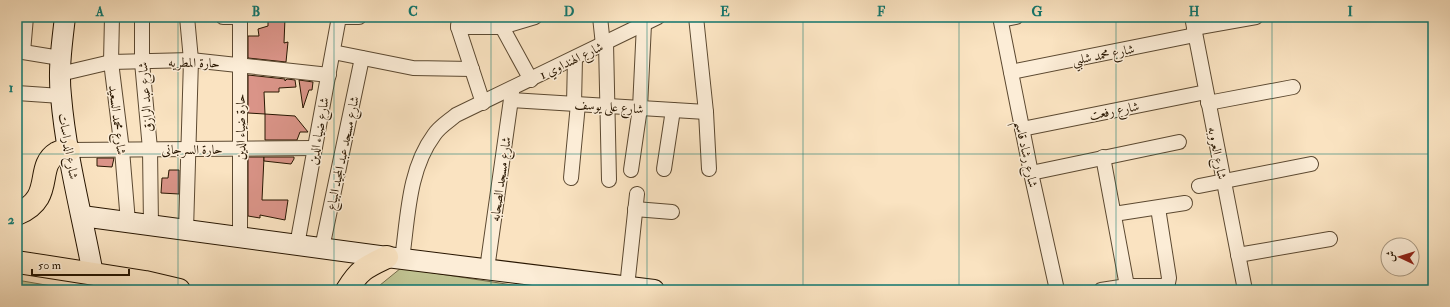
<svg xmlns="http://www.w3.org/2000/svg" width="1450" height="307" font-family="'IM FELL Double Pica',Amiri,serif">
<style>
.green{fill:#c0c392;stroke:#746c4a}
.building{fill:#da9488;stroke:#281601}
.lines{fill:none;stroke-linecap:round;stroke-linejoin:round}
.street-casing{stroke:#5c4931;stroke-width:16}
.secondary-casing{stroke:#281601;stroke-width:22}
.primary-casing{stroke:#281601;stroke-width:24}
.street{stroke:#fcedd7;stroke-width:14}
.secondary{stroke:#fcedd7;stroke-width:20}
.primary{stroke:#fae3c1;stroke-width:22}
.grid{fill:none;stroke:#0f766e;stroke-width:1;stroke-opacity:0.55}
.labels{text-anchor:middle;stroke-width:3;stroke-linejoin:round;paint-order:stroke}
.street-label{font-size:13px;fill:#281601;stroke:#fcedd7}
.neatline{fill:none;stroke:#0f766e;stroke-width:1.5}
.grid-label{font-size:13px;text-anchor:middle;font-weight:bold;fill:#0f766e}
</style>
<rect width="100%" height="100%" fill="#fae3c1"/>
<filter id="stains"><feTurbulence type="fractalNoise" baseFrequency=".005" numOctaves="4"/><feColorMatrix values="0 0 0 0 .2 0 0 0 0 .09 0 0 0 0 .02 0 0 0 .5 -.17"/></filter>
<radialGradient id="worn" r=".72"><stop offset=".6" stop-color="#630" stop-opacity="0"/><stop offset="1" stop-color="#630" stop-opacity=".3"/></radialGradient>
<!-- green -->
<g class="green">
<polygon points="401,268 545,290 374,290"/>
<polygon points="17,280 57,287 57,290 17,290"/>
</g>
<!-- building -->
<g class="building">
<polygon points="285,18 284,43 288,42 286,62 248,58 248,36 259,36 258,29 268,26 268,19"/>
<polygon points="248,75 285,79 285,81 287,79 295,80 296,87 279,88 279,92 264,92 265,114 248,113"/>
<polygon points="299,80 313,82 312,90 309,90 303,108"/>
<polygon points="265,114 295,116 308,132 300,132 297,140 265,140"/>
<polygon points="248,157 264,157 262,200 288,200 285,220 260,215 260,218 248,216"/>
<polygon points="264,157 294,157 294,159 291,164 264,161"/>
<polygon points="97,158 114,158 112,167 97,166"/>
<polygon points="169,170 179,170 179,194 161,193 162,178 168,178"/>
</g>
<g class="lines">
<!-- street casing -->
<g class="street-casing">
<g id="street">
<polyline points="112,17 111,62 122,150 128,222"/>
<polyline points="142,17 142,62 150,149 151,225"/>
<polyline points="223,17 234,17"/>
<polyline points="339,17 359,17"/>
<polyline points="459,17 458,27 483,103"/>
<polyline points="501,17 502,27 531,80"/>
<polyline points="600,17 603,45"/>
<polyline points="696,17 706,112 709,169"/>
<polyline points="1000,17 1031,173 1057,290"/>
<polyline points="1192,17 1245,290"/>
<polyline points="1001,20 1016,17"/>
<polyline points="458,27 502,27 535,17"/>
<polyline points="1194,28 1256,17"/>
<polyline points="606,43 609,180"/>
<polyline points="17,51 60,58"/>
<polyline points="23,52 26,17"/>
<polyline points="333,52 413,68 472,69"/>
<polyline points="1011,72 1195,35"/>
<polyline points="60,74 111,62 191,60 329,75"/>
<polyline points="17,93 61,96"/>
<polyline points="511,100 706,112"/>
<polyline points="1208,103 1293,87"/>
<polyline points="574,104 575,58"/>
<polyline points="1022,129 1206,92"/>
<polyline points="69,150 315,148"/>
<polyline points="1103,157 1127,286"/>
<polyline points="664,169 673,110"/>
<polyline points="631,170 640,108 644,24"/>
<polyline points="1031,173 1179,142"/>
<polyline points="571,178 578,104"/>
<polyline points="1199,186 1311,164"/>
<polyline points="635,209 672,212"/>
<polyline points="1114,214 1185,203"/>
<polyline points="186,230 191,60 187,17"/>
<polyline points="240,238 240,17"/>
<polyline points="297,245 339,17"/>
<polyline points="322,248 362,58"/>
<polyline points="1238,255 1330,239"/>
<path d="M402 259C408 218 408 170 434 135 439 127 449 121 456 115L658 17"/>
<polyline points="487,269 512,92"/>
<polyline points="627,287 637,194"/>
<polyline points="1101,290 1127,286 1164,286 1168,283 1169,278 1158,208"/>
</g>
</g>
<!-- secondary casing -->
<g class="secondary-casing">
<g id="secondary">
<path d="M65 17C62 43 58 70 61 96 66 156 82 215 93 274"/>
<polyline points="82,216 387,257 654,290"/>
</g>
</g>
<!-- primary casing -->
<g class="primary-casing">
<g id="primary">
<path d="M17 214C56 198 34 167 57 153 60 151 65 151 69 150"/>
<polyline points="17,262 145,282 179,290"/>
<path d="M347 290C360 269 366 267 387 257"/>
</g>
</g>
<!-- street -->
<use href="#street" class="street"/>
<!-- secondary -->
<use href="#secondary" class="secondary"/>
<!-- primary -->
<use href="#primary" class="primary"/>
</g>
<!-- grid -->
<path class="grid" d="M178 17V290M334 17V290M491 17V290M647 17V290M803 17V290M959 17V290M1116 17V290M1272 17V290M17 154H1433"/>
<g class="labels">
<!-- street labels -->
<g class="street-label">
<text transform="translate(1103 54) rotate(-11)" y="5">شارع محمد شلبي</text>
<text transform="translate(571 60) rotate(-26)" y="5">شارع الهنداوي 1</text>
<text transform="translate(194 62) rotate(1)" y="5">حارة المطريه</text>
<text transform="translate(145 97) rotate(-95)" y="5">شارع عبد الرازق</text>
<text transform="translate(609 106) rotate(4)" y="5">شارع على يوسف</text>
<text transform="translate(1114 110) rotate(-11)" y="5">شارع رفعت</text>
<text transform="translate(118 120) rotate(83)" y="5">شارع محمد السعيد</text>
<text transform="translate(240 127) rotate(-90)" y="5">حارة ضياء الدين</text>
<text transform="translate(318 131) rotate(-80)" y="5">شارع ضياء الدين</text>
<text transform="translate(69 146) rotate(80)" y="5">شارع الدراسات</text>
<text x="192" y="154">حارة السرجانى</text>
<text transform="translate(342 153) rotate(-78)" y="5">شارع مسجد عبد المجيد البياع</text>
<text transform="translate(1218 153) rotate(79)" y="5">شارع العروبه</text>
<text transform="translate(1027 154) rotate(78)" y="5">شارع رشاد قاسم</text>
<text transform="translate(500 179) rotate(-82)" y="5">شارع مسجد الصحابه</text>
</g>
</g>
<!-- margin -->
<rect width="1450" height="307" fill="none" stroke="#fae3c1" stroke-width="44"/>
<!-- north arrow -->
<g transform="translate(1400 257) rotate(274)"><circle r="19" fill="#fcedd7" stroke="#a79781"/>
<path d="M0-3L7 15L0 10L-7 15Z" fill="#8f2418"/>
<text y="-6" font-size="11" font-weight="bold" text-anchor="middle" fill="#281601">ش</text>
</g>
<!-- scale -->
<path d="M32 269v6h97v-6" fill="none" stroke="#281601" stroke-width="2"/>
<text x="38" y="269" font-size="12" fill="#281601" stroke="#fcedd7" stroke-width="3" paint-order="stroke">50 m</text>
<rect x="22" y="22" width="1406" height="263" class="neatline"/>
<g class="grid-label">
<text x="100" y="16">A</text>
<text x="256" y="16">B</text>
<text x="413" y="16">C</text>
<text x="569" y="16">D</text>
<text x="725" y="16">E</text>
<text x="881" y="16">F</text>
<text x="1037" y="16">G</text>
<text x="1194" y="16">H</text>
<text x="1350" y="16">I</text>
<text x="11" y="92">1</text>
<text x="11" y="224">2</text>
</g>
<rect width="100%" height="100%" filter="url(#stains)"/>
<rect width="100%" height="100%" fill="url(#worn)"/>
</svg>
